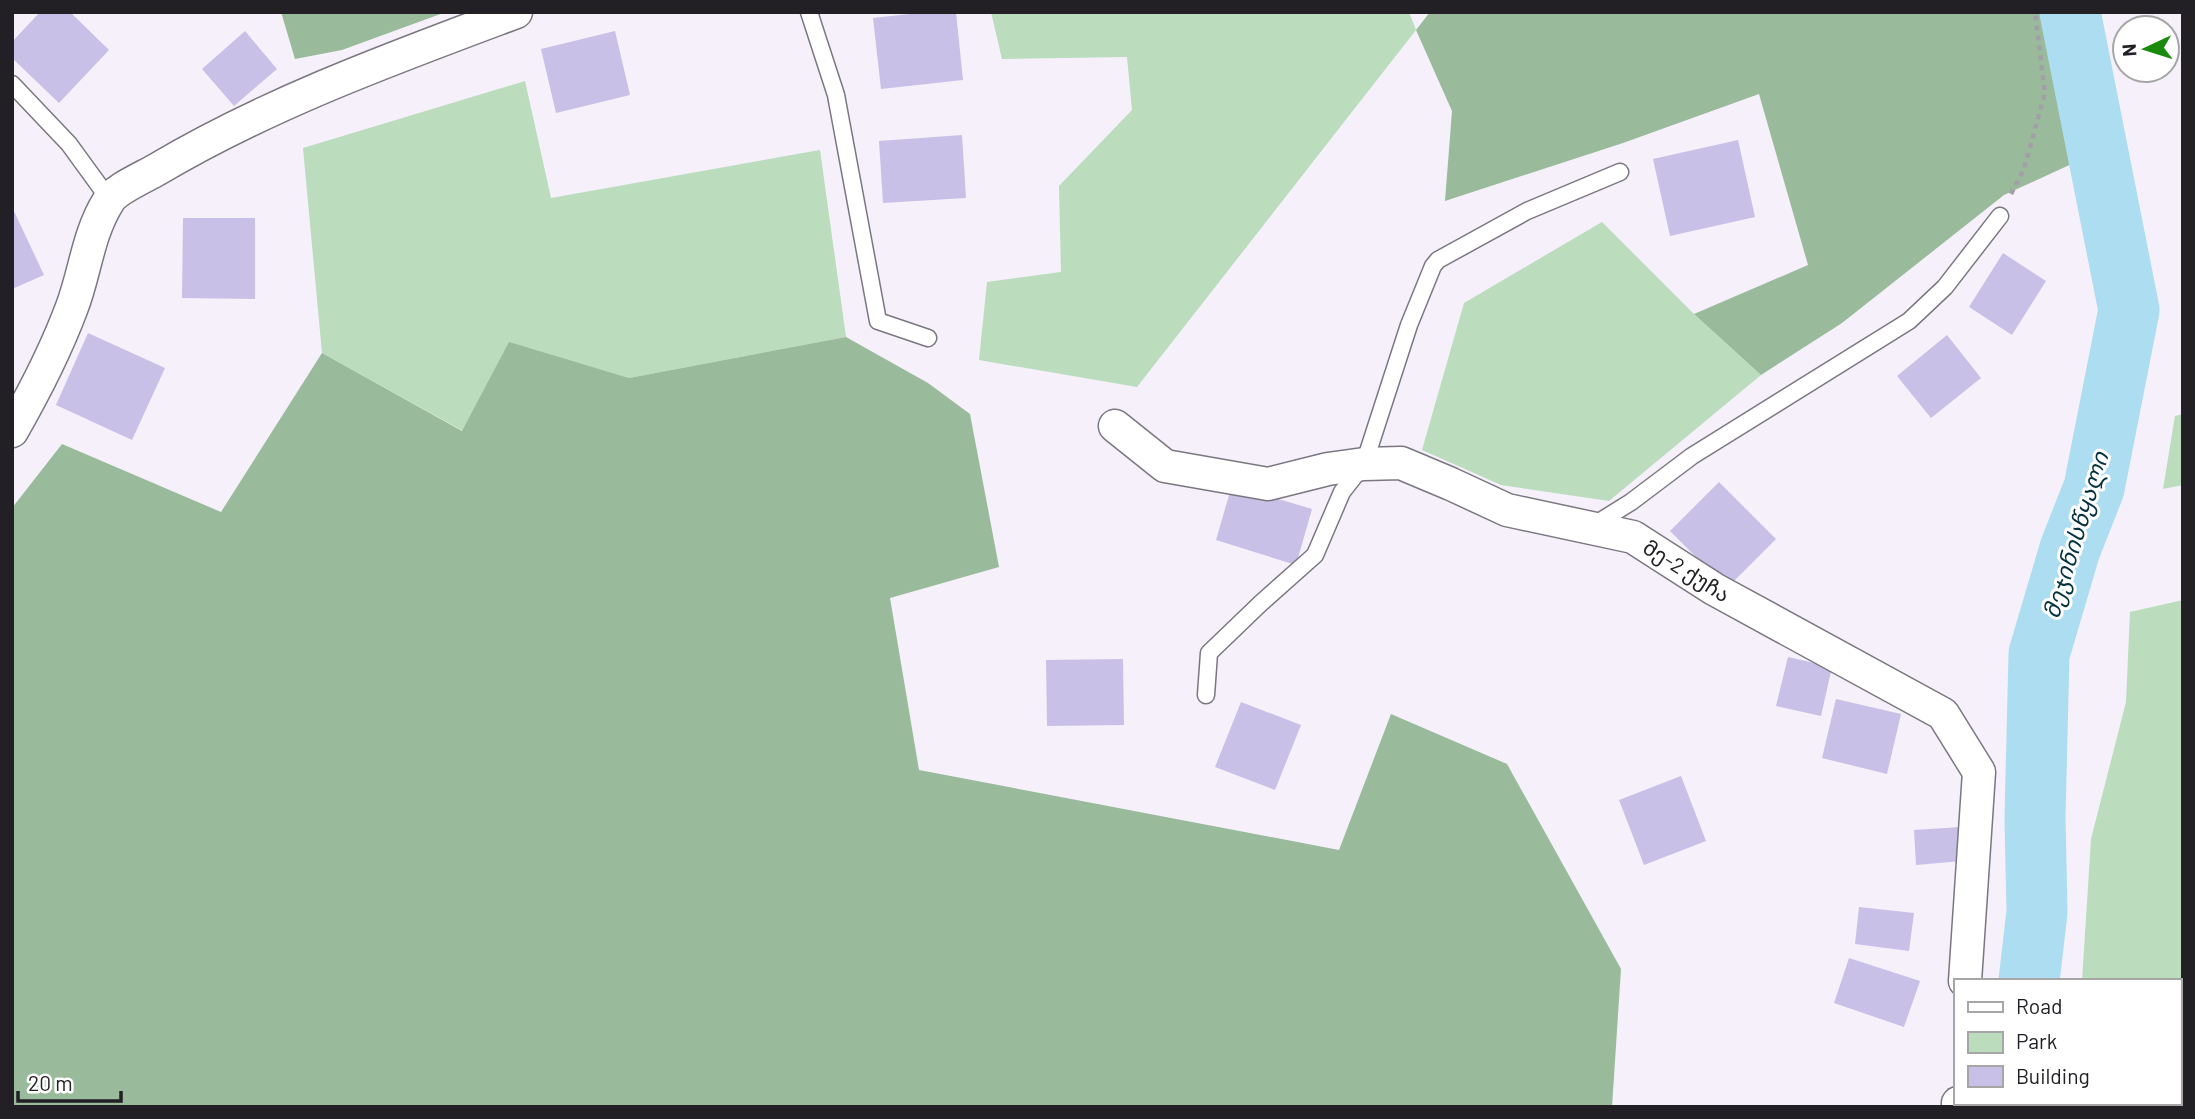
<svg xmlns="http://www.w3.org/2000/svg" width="2195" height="1119" font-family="Barlow,'Noto Sans Georgian',sans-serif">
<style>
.green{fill:#bbdcbd}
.forest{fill:#99ba9b}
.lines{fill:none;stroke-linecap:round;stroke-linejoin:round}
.river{stroke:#adddf0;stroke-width:61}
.building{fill:#c9c0e8}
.service-casing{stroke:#7b7780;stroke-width:19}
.minor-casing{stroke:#7b7780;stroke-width:35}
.path{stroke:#a39fa7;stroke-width:4.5;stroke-dasharray:5 5;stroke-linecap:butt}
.service{stroke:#fff;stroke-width:16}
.minor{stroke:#fff;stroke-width:32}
.labels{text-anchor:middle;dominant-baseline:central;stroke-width:6;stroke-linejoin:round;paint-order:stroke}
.street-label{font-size:21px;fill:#222024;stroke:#fff}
.water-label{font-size:23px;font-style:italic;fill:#04313f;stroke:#fff}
</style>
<rect width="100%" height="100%" fill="#f5f0fa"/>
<g class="green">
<path d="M991 12H1409L1416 30 1137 387 979 360 987 282 1061 272 1059 186 1132 110 1127 57 1002 59Z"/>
<path d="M525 81 551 198 820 150 846 337 629 378 509 343 463 431 322 353 303 148Z"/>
<path d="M1602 222 1694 314 1761 375 1609 501 1501 485 1422 450 1464 303Z"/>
<path d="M2183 414V485L2163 489 2175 416Z"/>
<path d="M2183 600V1093H2179V981H2082L2091 839 2126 702 2130 612Z"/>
<rect x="2074" y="1103" width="93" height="4"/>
</g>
<g class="forest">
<path d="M281 12H446L342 50 295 59Z"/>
<path d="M1430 12H2046L2078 161 2004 195 1842 323 1761 375 1694 314 1808 265 1759 94 1623 143 1445 201 1452 111 1416 30Z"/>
<path d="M846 337 928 383 970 414 999 567 890 598 919 770 1339 850 1391 714 1507 764 1621 969 1612 1107H12V508L62 444 221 512 322 353 462 431 509 342 629 378Z"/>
</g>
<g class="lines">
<g class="river">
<path d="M2029 981 2037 912 2035 817 2039 654 2070 549 2094 488 2129 310 2070 12"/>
<path d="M2017 1107 2018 1103"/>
</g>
</g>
<g class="building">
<path d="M40 12H70L109 50 59 103 12 58V42Z"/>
<path d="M928 12H956L963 80 881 89 873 18Z"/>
<path d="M245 31 277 69 234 106 202 69Z"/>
<path d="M615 31 630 95 556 113 541 49Z"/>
<path d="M962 135 966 198 883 203 879 141Z"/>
<path d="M1738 140 1755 217 1670 236 1653 159Z"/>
<path d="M12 207 44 275 12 289Z"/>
<path d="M183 218H255V299L182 298Z"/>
<path d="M2003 253 2046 281 2012 335 1969 307Z"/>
<path d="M88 333 165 368 132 440 56 405Z"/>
<path d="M1947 335 1981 378 1931 418 1897 376Z"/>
<path d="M1719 482 1776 539 1727 588 1670 531Z"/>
<path d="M1232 485 1312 509 1296 565 1216 540Z"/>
<path d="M1788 657 1832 667 1821 716 1776 706Z"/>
<path d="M1123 659 1124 725 1047 726 1046 660Z"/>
<path d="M1836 699 1901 714 1887 774 1822 758Z"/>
<path d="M1241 702 1301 725 1275 790 1215 767Z"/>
<path d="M1681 776 1706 841 1644 865 1619 800Z"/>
<path d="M1960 827 1962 861 1916 865 1914 830Z"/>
<path d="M1859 907 1914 913 1909 951 1855 944Z"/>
<path d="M1849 958 1920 981 1904 1027 1834 1003Z"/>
</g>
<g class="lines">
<g class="service-casing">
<g id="service">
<path d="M809 12 836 95 878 321 928 338"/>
<path d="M12 84 69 144 109 199"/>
<path d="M1591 527 1631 502 1692 456 1909 321 1945 287 2000 216"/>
<path d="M1206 695 1209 653 1261 603 1315 555 1342 492 1364 464 1409 325 1433 266 1438 260 1527 211 1620 172"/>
</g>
</g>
<g class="minor-casing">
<g id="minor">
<path d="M1115 426 1165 466 1268 484 1328 469 1364 464 1401 463 1451 484 1507 510 1633 537 1714 589 1943 714 1979 772 1965 981"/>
<path d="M12 431C35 391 56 350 72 307 85 273 88 234 108 202 114 190 144 177 156 170 269 103 393 58 516 12"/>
<path d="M1958 1107V1103"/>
</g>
</g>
<path class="path" d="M2011 194 2024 169 2045 93 2035 12"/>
<use href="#service" class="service"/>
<use href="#minor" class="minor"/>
</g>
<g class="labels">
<g class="street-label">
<text transform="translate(1687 570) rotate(32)">მე-2 ქუჩა</text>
</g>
<g class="water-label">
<text transform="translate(2075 535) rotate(-73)">მეჯინისწყალი</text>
</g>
</g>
<rect width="2195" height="1119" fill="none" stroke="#222024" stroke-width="28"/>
<rect x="1954" y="979" width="228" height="126" fill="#ffffff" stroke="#a7a6a7" stroke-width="2"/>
<rect x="1968" y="1002" width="35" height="10" fill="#ffffff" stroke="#a7a6a7" stroke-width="2"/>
<text x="2016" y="1014" font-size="21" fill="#222024">Road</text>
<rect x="1968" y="1032" width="35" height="21" fill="#bbdcbd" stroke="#a7a6a7" stroke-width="2"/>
<text x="2016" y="1049" font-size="21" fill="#222024">Park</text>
<rect x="1968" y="1066" width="35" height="21" fill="#c9c0e8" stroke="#a7a6a7" stroke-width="2"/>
<text x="2016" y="1084" font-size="21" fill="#222024">Building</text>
<g transform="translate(2146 49) rotate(266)"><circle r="33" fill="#ffffff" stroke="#a7a6a7" stroke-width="2"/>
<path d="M0-5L12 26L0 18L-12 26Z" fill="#198a0b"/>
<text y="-10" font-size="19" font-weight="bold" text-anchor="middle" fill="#222024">N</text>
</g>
<path d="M18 1091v10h103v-10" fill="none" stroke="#222024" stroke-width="3.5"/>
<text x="28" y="1091" font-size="21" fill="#222024" stroke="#ffffff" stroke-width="5" paint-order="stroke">20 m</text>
</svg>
